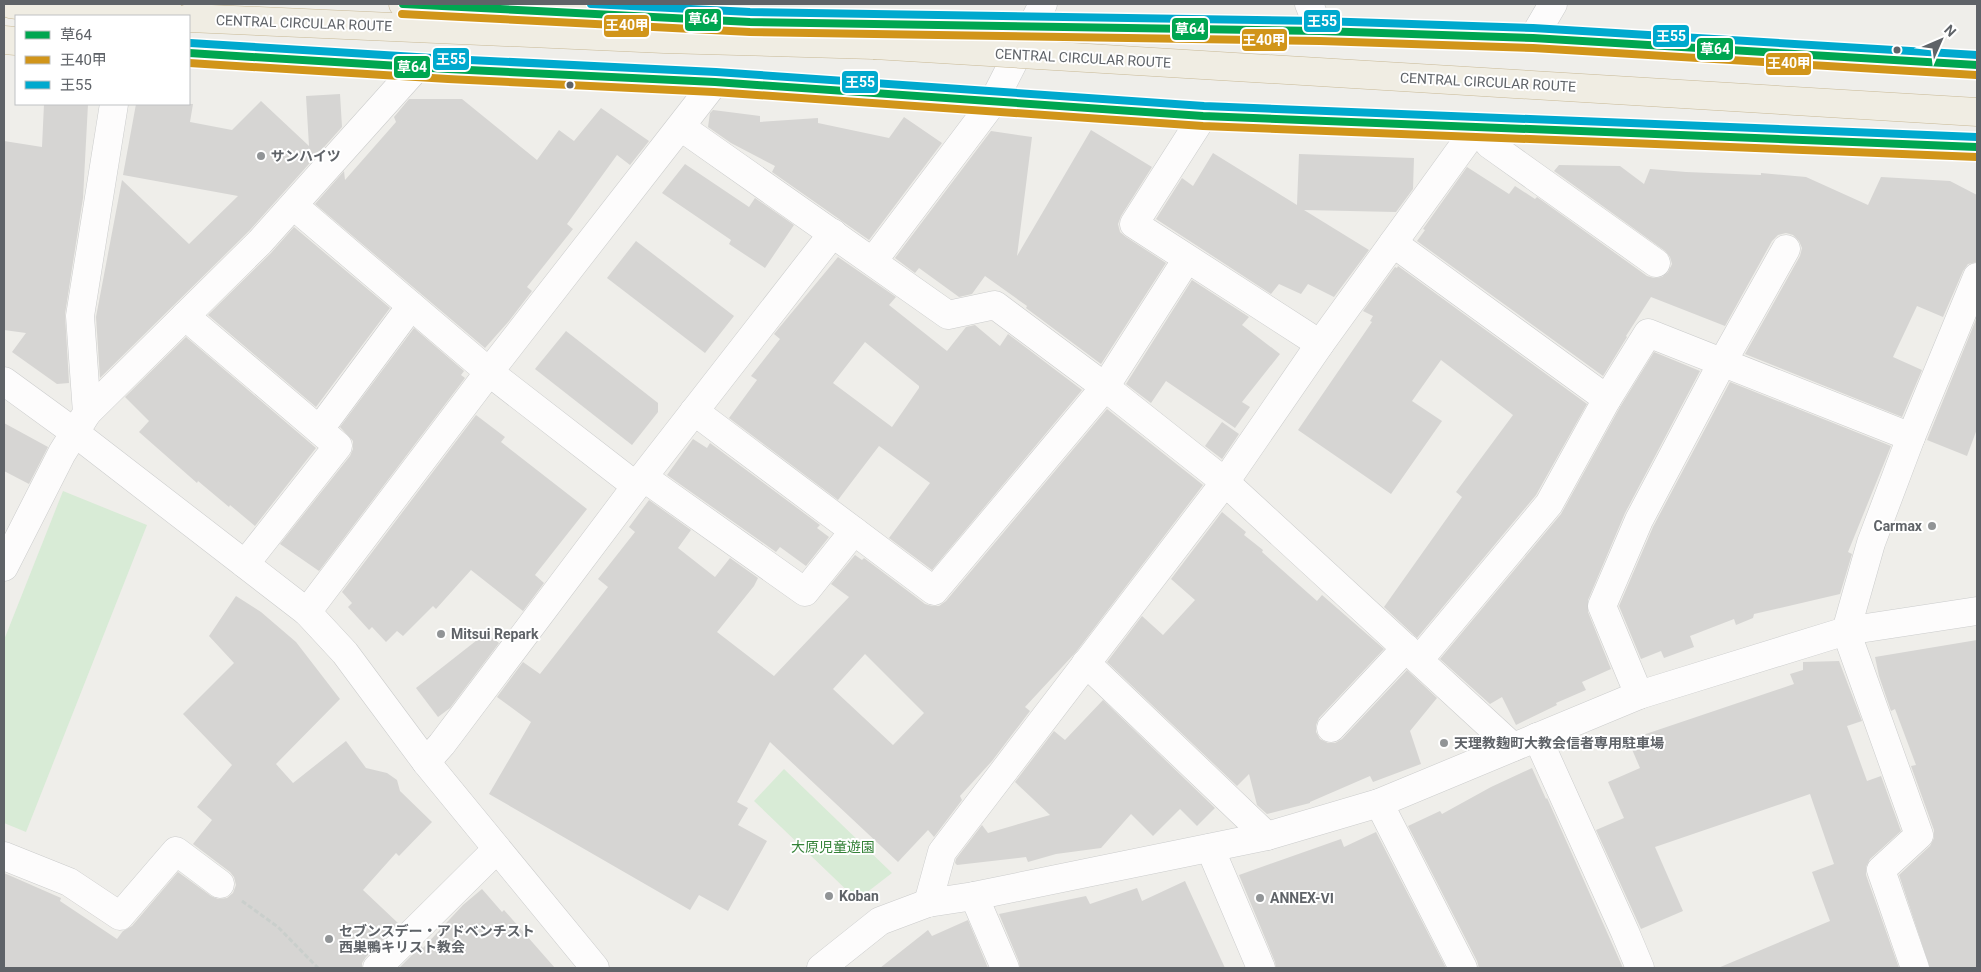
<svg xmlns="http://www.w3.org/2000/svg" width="1981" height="972" font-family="Roboto,'Noto Sans JP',sans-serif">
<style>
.green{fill:#d8ebd6}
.building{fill:#d6d5d3;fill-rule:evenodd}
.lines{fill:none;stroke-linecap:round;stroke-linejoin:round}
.minor-casing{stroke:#cbcccc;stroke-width:29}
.highway-casing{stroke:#c8b996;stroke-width:29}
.path{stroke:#cacfcc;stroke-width:3;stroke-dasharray:5 2.5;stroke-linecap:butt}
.minor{stroke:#fdfcfc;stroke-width:28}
.highway{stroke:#f0ede3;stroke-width:28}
.highway-bridge-casing{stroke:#c8b996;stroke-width:29;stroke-linecap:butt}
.highway-bridge{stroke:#f0ede3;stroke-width:28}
.bus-1-casing{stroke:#fff;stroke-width:11}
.bus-2-casing{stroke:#fff;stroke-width:11}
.bus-3-casing{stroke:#fff;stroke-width:11}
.bus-1{stroke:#00a651;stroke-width:8}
.bus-2{stroke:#d1951a;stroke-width:8}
.bus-3{stroke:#00a9ce;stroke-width:8}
.bus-dot{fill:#5f6368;stroke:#fff;stroke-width:2}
.poi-dot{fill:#919496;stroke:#fff;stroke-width:2}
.labels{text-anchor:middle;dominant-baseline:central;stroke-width:4;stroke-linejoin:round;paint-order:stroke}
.street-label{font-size:14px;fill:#5f6368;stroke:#fff}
.poi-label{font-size:14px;font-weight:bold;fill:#5f6368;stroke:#fff;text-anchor:start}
.park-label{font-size:14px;fill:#348238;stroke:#fff}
.line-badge{stroke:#fff;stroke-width:2}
.badge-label{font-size:14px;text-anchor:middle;font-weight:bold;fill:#fff}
</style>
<rect width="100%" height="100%" fill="#efeeea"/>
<g class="green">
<path d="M63 491 147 525 26 832 4 823V640Z"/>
<path d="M784 769 892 873 857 900 754 801Z"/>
</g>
<g class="building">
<path d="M340 94 342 127 249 231 100 378 96 317 122 180 189 244 238 196 123 175 136 104H193L190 122 232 130 261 101 309 146 306 96Z"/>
<path d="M409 99H462L537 160 559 130 574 141 601 108 649 141 630 165 617 155 567 224 573 229 527 287 532 291 509 321 485 348 315 204 344 171 345 180 396 122 394 117Z"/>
<path d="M44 104H88L83 198 65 314 69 383 57 384 12 352 26 333 4 330V141L42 147Z"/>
<path d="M713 110 760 116V122L818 118V123L889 138 904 117 942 143 869 240 772 172 775 166 731 143 708 127 710 113Z"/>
<path d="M1091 130 1152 167 1121 216 1118 224 1120 232 1126 237 1166 263 1101 364 1026 308 1027 306 985 276 972 294 959 297 919 268 915 273 895 258 991 131 1032 137 1017 256Z"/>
<path d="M1213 153 1297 205 1299 154 1414 158 1413 189 1396 212 1304 210 1369 250 1334 297 1308 284 1301 294 1279 284 1271 294 1156 219 1182 178 1193 186Z"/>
<path d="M685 164 749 207 755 198 794 225 765 268 729 244 731 240 662 193Z"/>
<path d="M1559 165 1620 166 1644 184 1650 169 1686 172 1761 175V173L1806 177 1868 205 1881 177 1950 181 1977 195V262L1968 264 1963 271 1943 317 1917 306 1893 357 1922 370 1902 417 1745 354 1800 256 1802 248 1799 241 1793 235 1786 233 1778 235 1772 241 1725 326 1651 297 1626 336 1627 337 1603 376 1417 241 1425 230 1423 229 1467 167 1509 194 1515 186 1535 199 1537 197 1647 276 1654 278 1662 277 1668 272 1672 264 1670 257 1665 251 1554 171Z"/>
<path d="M294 227 390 308 316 407 208 315 271 253Z"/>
<path d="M636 241 734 316 705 353 607 278Z"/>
<path d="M838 257 896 297 889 305 947 351 966 327 975 325 1000 346 1008 334 1082 390 932 570 889 538 930 483 879 446 838 500 729 418 757 380 751 376 780 339 774 334ZM865 342 919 386V388L892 427 833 383Z"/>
<path d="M1398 266 1587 404 1536 495 1417 638 1384 607 1462 497 1456 492 1513 415 1441 360 1412 401 1442 421 1391 494 1298 430 1372 322 1370 321 1373 316 1363 311 1395 267 1397 268Z"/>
<path d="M1192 280 1249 317 1242 325 1280 354 1242 402 1250 407 1235 428 1166 381 1151 403 1126 384Z"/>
<path d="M1977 317V429L1967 456 1927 440Z"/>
<path d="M414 328 464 371 461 375 465 378 319 571 280 544 350 456 353 449V441L340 427Z"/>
<path d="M566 331 658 403V412L632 445 535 369Z"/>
<path d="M186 337 316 448 255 526 230 505 229 507 198 481 197 483 139 432 149 421 125 397Z"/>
<path d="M1654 352 1700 371 1625 513 1588 600V612L1611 669 1582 682 1586 690 1556 703 1557 705 1516 725 1502 697 1490 704 1440 659 1561 514 1620 407Z"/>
<path d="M1730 382 1891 446 1848 552 1852 554 1840 594 1754 614 1753 618 1736 625 1734 619 1690 636 1694 647 1664 658 1661 651 1641 659 1619 606 1653 527Z"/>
<path d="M1107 409 1203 485 1076 652 1025 707 1030 711 992 761 960 796 962 800 934 837 928 830 898 862 770 742 737 802 748 808 738 825 767 841 728 911 699 895 690 910 489 794 531 722 497 697 523 662 540 674 608 587 598 579 635 532 629 527 649 500 691 530 678 548 715 577 730 558 758 578 754 586 717 632 774 676 849 597 831 584 855 555 862 560 864 558 925 604 932 606H939L946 601ZM865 654 924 713 893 745 833 689Z"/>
<path d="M476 415 505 437 501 442 587 509 535 575 544 583 523 611 471 570 436 609 433 606 403 636 397 631 386 642 372 627 369 630 348 607 352 603 342 592Z"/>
<path d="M1222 422 1239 434 1222 459 1205 446Z"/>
<path d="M4 423 48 447 29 484 4 471Z"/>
<path d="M693 439 707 448 710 443 820 525 817 528 829 537 806 566 780 547 776 552 667 475Z"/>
<path d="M1222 512 1246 532 1244 535 1263 550 1262 552 1317 601 1322 595 1384 649 1319 718 1316 725V732L1320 739 1328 743H1335L1342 739 1407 670 1437 698 1410 731 1421 764 1373 782 1370 776 1310 802V803L1267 814 1257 805 1249 774 1237 786 1107 662 1142 616 1163 635 1195 600 1171 579Z"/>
<path d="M236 596 261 612 296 642 340 699 276 764 293 783 346 741 366 768 387 773 397 780 400 791 432 822 399 856 396 853 363 890 399 924 366 957 362 963V968H4V873L61 898 60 901 117 939 123 931 132 926 178 872 211 896 218 899 227 898 233 893 236 885 234 877 230 872 193 844 212 820 197 807 232 765 183 714 234 663 209 636Z"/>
<path d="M486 633 499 643 450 708 438 717 416 688Z"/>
<path d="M1977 640V968H1930L1899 875 1930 846 1934 838V830L1911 766 1916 765 1895 709 1891 711 1879 676 1875 657Z"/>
<path d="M1839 661 1862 721 1847 726 1867 781 1881 776 1901 831 1870 859 1866 867V875L1899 968H1718L1830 921 1812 872 1834 864 1810 794 1655 847 1683 911 1641 929 1596 830 1624 818 1608 782 1640 768 1628 740 1794 684 1790 674 1803 670V662Z"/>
<path d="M1103 700 1215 808 1197 826 1180 809 1153 836 1131 814 1101 848 1056 854 1028 862 1026 857 957 865 955 863 956 859 982 825 988 833 1050 815 1015 782 1054 731 1065 740Z"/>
<path d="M1532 768 1546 799 1547 798 1623 968H1479L1477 961 1408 826 1440 811 1442 814 1491 787Z"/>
<path d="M1376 832 1446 968H1276L1275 962 1239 875 1341 839 1344 847Z"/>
<path d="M1185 881 1225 968H1020L1019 962 999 914 1086 896 1090 904 1137 888 1142 901Z"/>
<path d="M482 889 502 912 504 910 555 968H399L421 946 423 948 463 905Z"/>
<path d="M968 920 988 968H880L928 930 932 936Z"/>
</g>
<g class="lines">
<g class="minor-casing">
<g id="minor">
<path d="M1309 4 1320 31"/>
<path d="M1533 38 1553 4"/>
<path d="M1203 116 1134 224 1320 344"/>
<path d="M681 127 948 315 995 305 1105 387 1225 482 1513 747"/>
<path d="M294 206 489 372 636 486"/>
<path d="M1393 243 1607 399 1648 333 1911 437"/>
<path d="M873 261 993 102 1043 4"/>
<path d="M185 316 338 446 245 564"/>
<path d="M4 381 74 432 307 612 345 653 426 762 595 968"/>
<path d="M694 411 934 591 1105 387 1187 259"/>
<path d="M87 413 260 242 417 67"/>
<path d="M319 430 411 306"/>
<path d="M643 477 805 592 854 531"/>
<path d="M4 567 62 453 87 413 80 316 114 104"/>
<path d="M307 612 489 372 715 82"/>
<path d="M1419 660 1549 504 1607 399"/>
<path d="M1086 663 1267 836"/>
<path d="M1639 695 1602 606 1639 520 1722 363 1786 249"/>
<path d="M1331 728 1406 648"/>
<path d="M1537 737 1625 932 1640 968"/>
<path d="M426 762 442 744 643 477 833 233"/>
<path d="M1379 803 1463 968"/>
<path d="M1210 848 1261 968"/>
<path d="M4 856 69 882 120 916 176 851 220 884"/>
<path d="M974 896 1005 968"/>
<path d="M928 903 942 852 1225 482 1320 344 1477 127 1489 144 1656 263"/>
<path d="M377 968 497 849"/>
<path d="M821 968 880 921 928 903 974 896 1267 836 1379 803 1639 695 1846 631 1977 611"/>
<path d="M1915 968 1881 870 1919 835 1846 631 1871 543 1911 437 1977 277"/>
</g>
</g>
<g class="highway-casing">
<g id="highway">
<path d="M10 4 80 13"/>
<path d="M61 4 172 16"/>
<path d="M403 4 750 22 1320 31 1533 38 1977 65"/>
<path d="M189 18 664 39 874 45"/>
<path d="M4 40 16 41"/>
<path d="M189 53 448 69 715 82 1203 116 1977 147"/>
</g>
</g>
<path class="path" d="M242 901 278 927 318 968"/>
<use href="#minor" class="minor"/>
<use href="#highway" class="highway"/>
<g class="highway-bridge-casing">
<path id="highway-bridge" d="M874 45 1977 112"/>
</g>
<use href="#highway-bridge" class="highway-bridge"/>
<g class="bus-1-casing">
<g id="bus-1">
<path d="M403 4 750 22 1320 31 1533 38 1977 65"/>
<path d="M189 53 448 69 715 82 1203 116 1977 147"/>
</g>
</g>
<g class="bus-2-casing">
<g id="bus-2">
<path d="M402 14 750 32 1320 41 1533 48 1976 75"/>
<path d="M189 63 448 79 714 92 1203 126 1977 157"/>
</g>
</g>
<g class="bus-3-casing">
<g id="bus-3">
<path d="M591 4 750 12 1320 21 1533 28 1977 55"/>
<path d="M190 43 449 59 716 72 1204 106 1977 137"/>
</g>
</g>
<use href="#bus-1" class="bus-1"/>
<use href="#bus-2" class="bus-2"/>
<use href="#bus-3" class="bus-3"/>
</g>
<g class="bus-dot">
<circle cx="1897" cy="50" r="4.5"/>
<circle cx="570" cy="85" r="4.5"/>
</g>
<g class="poi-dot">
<circle cx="261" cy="156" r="5"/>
<circle cx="1932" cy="526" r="5"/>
<circle cx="441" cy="634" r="5"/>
<circle cx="1444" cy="743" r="5"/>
<circle cx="829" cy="896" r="5"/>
<circle cx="1260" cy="898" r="5"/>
<circle cx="329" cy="939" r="5"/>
</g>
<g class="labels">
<g class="street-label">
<text transform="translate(304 23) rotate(2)">CENTRAL CIRCULAR ROUTE</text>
<text transform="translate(1083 58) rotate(3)">CENTRAL CIRCULAR ROUTE</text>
<text transform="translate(1488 82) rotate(3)">CENTRAL CIRCULAR ROUTE</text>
</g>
<g class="poi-label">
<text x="271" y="156">サンハイツ</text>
<text x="1922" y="526" text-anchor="end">Carmax</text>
<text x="451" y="634">Mitsui Repark</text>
<text x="1454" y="743">天理教麹町大教会信者専用駐車場</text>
<text x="839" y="896">Koban</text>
<text x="1270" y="898">ANNEX-Ⅵ</text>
<text x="339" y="931">セブンスデー・アドベンチスト<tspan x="339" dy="16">西巣鴨キリスト教会</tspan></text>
</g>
<g class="park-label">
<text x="833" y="847">大原児童遊園</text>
</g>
</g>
<g class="line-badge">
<rect x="684" y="8" width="38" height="24" rx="5" fill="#00a651"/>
<rect x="1303" y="9" width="38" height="24" rx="5" fill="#00a9ce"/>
<rect x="603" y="14" width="47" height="24" rx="5" fill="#d1951a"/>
<rect x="1171" y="17" width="38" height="24" rx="5" fill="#00a651"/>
<rect x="1652" y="24" width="38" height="24" rx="5" fill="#00a9ce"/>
<rect x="1241" y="28" width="47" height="24" rx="5" fill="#d1951a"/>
<rect x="1696" y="37" width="38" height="24" rx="5" fill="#00a651"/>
<rect x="432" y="47" width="38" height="24" rx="5" fill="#00a9ce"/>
<rect x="1765" y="52" width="47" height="24" rx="5" fill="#d1951a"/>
<rect x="393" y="55" width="38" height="24" rx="5" fill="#00a651"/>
<rect x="841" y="70" width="38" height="24" rx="5" fill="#00a9ce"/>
</g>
<g class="badge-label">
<text x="703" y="24">草64</text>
<text x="1322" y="26">王55</text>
<text x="627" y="30">王40甲</text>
<text x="1190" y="34">草64</text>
<text x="1671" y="41">王55</text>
<text x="1264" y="45">王40甲</text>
<text x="1715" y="54">草64</text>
<text x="451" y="64">王55</text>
<text x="1789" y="68">王40甲</text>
<text x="412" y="72">草64</text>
<text x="860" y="87">王55</text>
</g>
<rect width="1981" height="972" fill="none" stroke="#5f6368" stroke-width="10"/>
<rect x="15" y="15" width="175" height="90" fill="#ffffff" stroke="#bfc1c3"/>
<rect x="25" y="31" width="25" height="8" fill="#00a651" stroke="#bfc1c3"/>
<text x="60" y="40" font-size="15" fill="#5f6368">草64</text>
<rect x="25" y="56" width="25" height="8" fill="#d1951a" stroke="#bfc1c3"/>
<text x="60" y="65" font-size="15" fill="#5f6368">王40甲</text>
<rect x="25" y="81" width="25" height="8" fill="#00a9ce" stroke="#bfc1c3"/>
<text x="60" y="90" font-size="15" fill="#5f6368">王55</text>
<g transform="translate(1941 40) rotate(45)" stroke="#ffffff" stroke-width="4" paint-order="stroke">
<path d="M0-4L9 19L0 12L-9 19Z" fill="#5f6368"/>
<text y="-8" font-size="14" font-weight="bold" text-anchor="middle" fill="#5f6368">N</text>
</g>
</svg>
